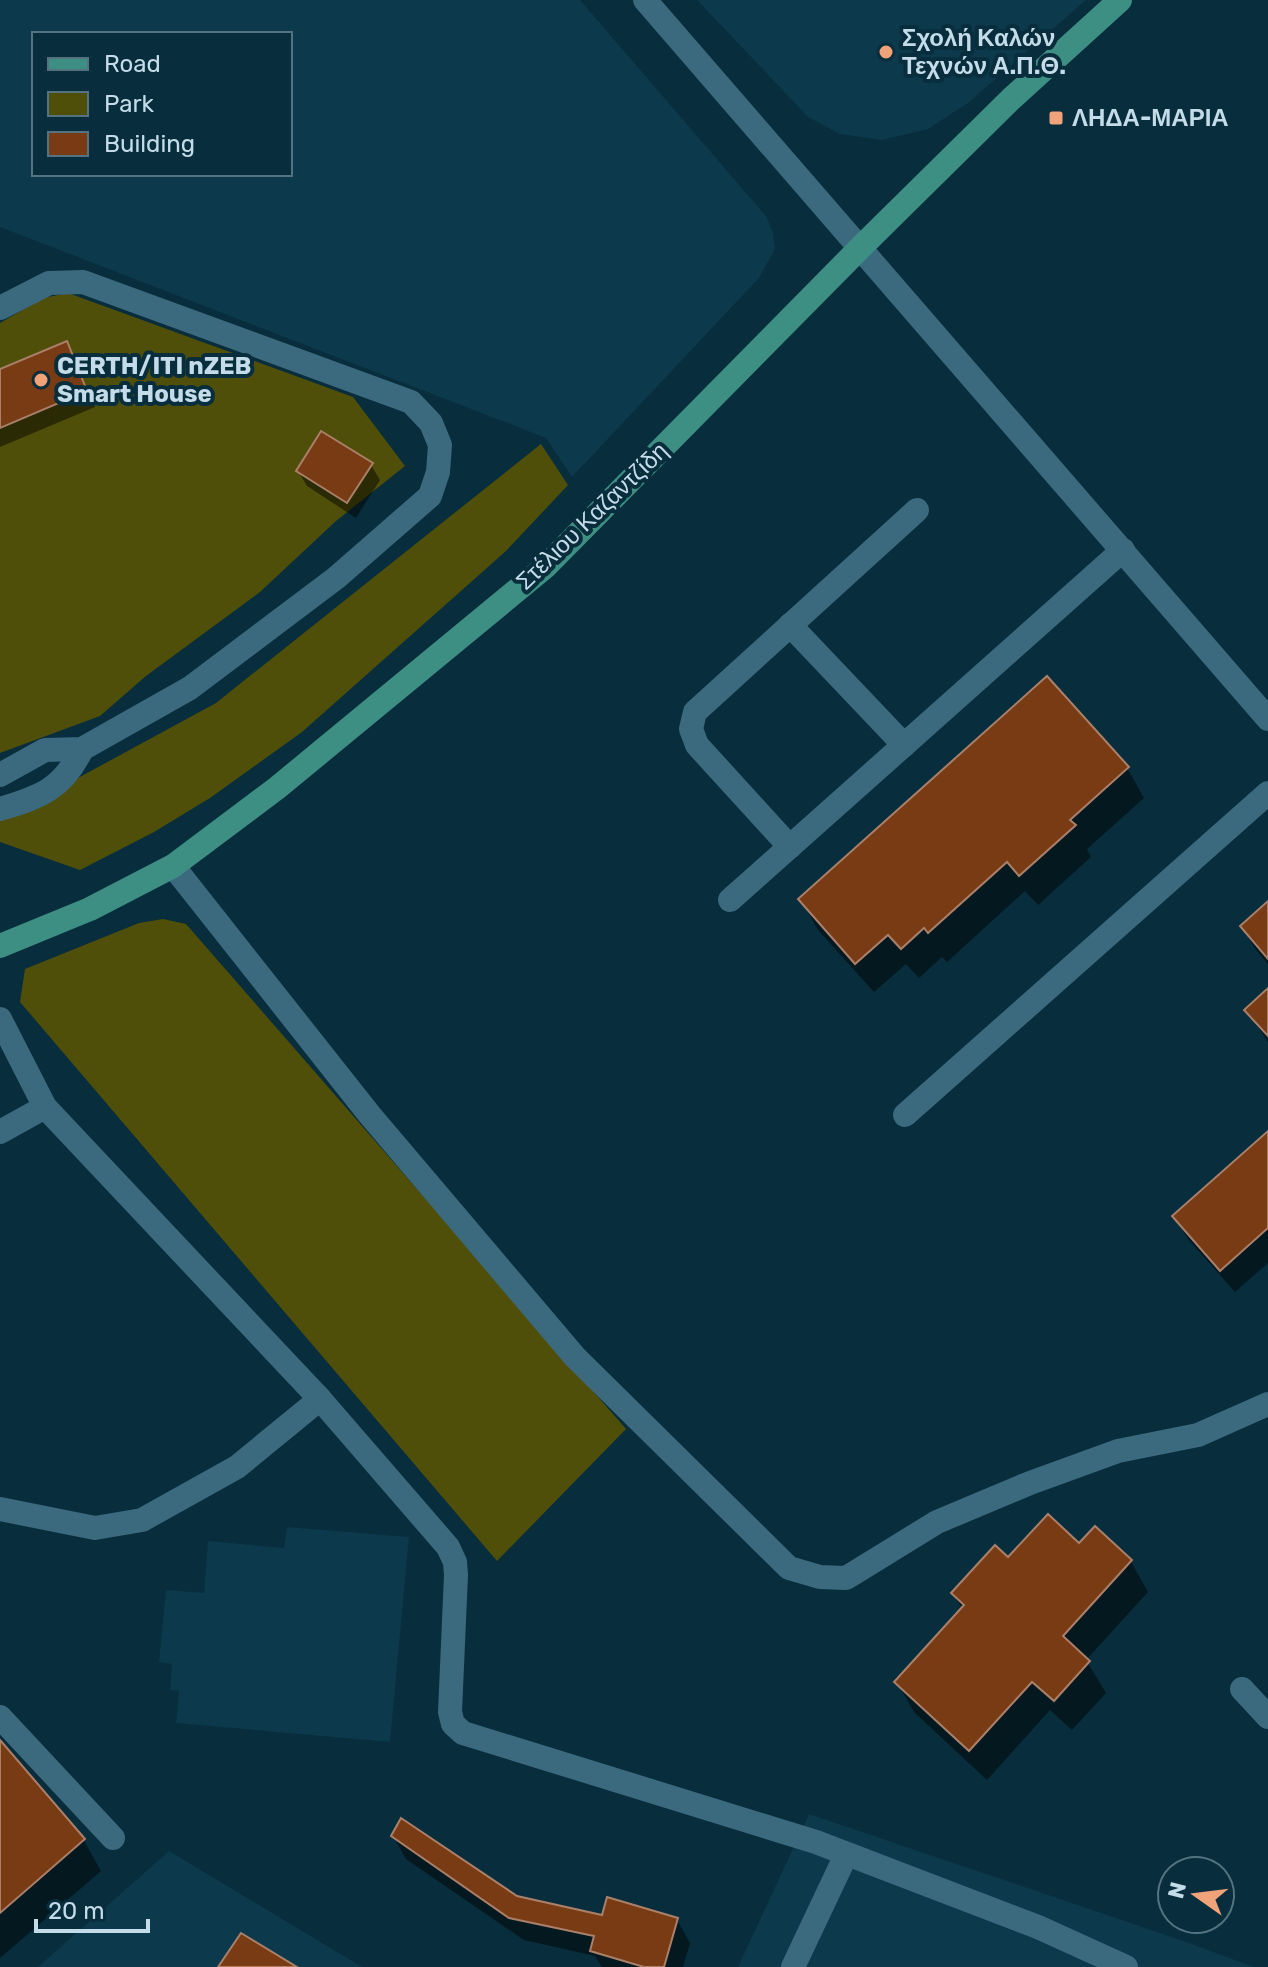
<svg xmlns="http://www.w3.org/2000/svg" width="1268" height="1967" font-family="Rubik,sans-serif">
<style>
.built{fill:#0c394b;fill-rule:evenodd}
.green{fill:#504f09}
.shadow{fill:#0007}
.building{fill:#783b14;stroke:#aa806a;stroke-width:2}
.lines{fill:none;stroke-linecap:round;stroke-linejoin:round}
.minor{stroke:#3b697e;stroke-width:24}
.major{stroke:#3d8e83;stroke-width:24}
.poi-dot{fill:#f0a378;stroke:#082d3c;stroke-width:3}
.labels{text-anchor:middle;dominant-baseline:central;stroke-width:8;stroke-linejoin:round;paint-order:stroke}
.poi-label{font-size:24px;font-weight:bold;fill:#c4dce9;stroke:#082d3c;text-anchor:start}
.street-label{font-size:24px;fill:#c4dce9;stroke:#082d3c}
</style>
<rect width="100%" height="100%" fill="#082d3c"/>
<g class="built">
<path d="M0 0H580L766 216 773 232 775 249 759 278 572 477 546 438 0 227ZM34 34H290V174H34Z"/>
<path d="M697 0H1086L968 103 928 129 882 140 840 134 808 117Z"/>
<path d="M287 1527 409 1537 390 1742 176 1723 179 1691 170 1690 172 1664 159 1662 166 1590 204 1593 208 1541 284 1548Z"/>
<path d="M809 1814 1178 1939 1254 1967H738Z"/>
<path d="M169 1851 362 1967H38Z"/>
</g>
<g class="green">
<path d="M68 293 353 397 405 466 336 521 260 592 146 676 100 716 0 753V323L43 298Z"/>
<path d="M541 444 568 485 506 551 302 732 210 798 154 832 80 870 0 842V812L54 791 216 703Z"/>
<path d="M163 919 186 924 626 1429 497 1561 20 1002 25 969 139 923Z"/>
</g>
<g class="shadow">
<path d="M66 343 95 407 0 447V371Z"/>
<path d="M371 465 380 480 356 518 307 486 298 471Z"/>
<path d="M1127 768 1144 798 1087 849 1091 857 1038 905 1025 891 947 962 942 957 919 978 906 964 874 992 818 930 801 900Z"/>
<path d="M1268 904V964L1256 950 1242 927Z"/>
<path d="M1268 991V1042L1247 1010Z"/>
<path d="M1268 1134V1263L1235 1292 1188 1239 1174 1216Z"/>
<path d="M1095 1529 1131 1562 1148 1592 1086 1660 1106 1693 1072 1730 1050 1710 987 1780 914 1712 897 1682 963 1610 953 1594 1008 1560 1080 1546Z"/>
<path d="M0 1743 84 1841 101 1871 0 1958Z"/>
<path d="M393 1836 516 1898 603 1917 677 1920 690 1943 683 1967H602L595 1956 524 1940 406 1859Z"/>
</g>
<g class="building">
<path d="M67 341 87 391 0 428V369Z"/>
<path d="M321 431 373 463 347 503 296 471Z"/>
<path d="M1047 676 1129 767 1070 820 1076 825 1019 876 1007 862 928 933 924 928 901 949 888 935 855 964 798 899Z"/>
<path d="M1268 901V959L1240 926Z"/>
<path d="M1268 988V1036L1244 1010Z"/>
<path d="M1268 1131V1228L1220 1271 1172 1216Z"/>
<path d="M1048 1514 1079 1543 1095 1526 1132 1560 1063 1636 1090 1661 1054 1701 1032 1682 969 1751 894 1682 964 1605 951 1593 995 1545 1008 1557Z"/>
<path d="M0 1740 85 1839 0 1913Z"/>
<path d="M401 1818 517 1896 602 1915 607 1897 678 1918 664 1967H644L590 1951 594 1936 509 1918 391 1836Z"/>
<path d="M241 1933 297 1967H218Z"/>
</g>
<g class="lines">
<g class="minor">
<path d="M645 0 1268 719"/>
<path d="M0 308 49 283 83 282 411 402 431 423 440 445 438 472 430 496 336 578 190 688 82 749 45 750 0 775"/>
<path d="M790 625 904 745"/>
<path d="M0 809C40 797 63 789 82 749"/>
<path d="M790 847 697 745 691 729 695 712 917 510"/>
<path d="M173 866 369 1114 575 1357 789 1568 820 1577 846 1578 937 1522 1030 1483 1118 1451 1198 1435 1268 1404"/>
<path d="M730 900 1123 550"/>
<path d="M0 1019 45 1107 320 1399 448 1547 455 1562 456 1575 450 1712 453 1724 463 1733 816 1842 1038 1927 1126 1967"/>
<path d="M905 1115 1268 793"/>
<path d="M0 1132 45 1107"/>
<path d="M0 1509 95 1528 142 1520 237 1467 320 1399"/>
<path d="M1242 1689 1268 1717"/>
<path d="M0 1717 113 1838"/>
<path d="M793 1967 846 1855"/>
</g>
<path class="major" d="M0 946 90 909 173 866 277 788 545 567 861 247 1011 99 1120 0"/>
</g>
<g class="poi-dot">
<circle cx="886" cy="52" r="8"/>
<rect x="1048" y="110" width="16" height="16" rx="4"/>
<circle cx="41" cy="380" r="8"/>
</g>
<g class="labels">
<g class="poi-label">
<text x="902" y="38">Σχολή Καλών<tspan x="902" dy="28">Τεχνών Α.Π.Θ.</tspan></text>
<text x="1072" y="118">ΛΗΔΑ-ΜΑΡΙΑ</text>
<text x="57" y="366">CERTH/ITI nZEB<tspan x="57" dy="28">Smart House</tspan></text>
</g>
<g class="street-label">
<text transform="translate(592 516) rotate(-44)">Στέλιου Καζαντζίδη</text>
</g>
</g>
<rect x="32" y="32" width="260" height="144" fill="#082d3c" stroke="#537381" stroke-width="2"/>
<rect x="48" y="58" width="40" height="12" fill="#3d8e83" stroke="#537381" stroke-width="2"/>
<text x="104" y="72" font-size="24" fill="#c4dce9">Road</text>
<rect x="48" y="92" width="40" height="24" fill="#504f09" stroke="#537381" stroke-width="2"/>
<text x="104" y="112" font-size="24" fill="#c4dce9">Park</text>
<rect x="48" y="132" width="40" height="24" fill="#783b14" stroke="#537381" stroke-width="2"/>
<text x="104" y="152" font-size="24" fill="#c4dce9">Building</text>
<g transform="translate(1196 1895) rotate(284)"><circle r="38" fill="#082d3c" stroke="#537381" stroke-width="2"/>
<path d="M0-6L14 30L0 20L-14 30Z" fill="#f0a378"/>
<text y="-12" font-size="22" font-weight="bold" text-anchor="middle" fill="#c4dce9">N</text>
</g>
<path d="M36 1919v12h112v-12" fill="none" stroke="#c4dce9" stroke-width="4"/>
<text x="48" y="1919" font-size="24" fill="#c4dce9" stroke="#082d3c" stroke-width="6" paint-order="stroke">20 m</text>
</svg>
